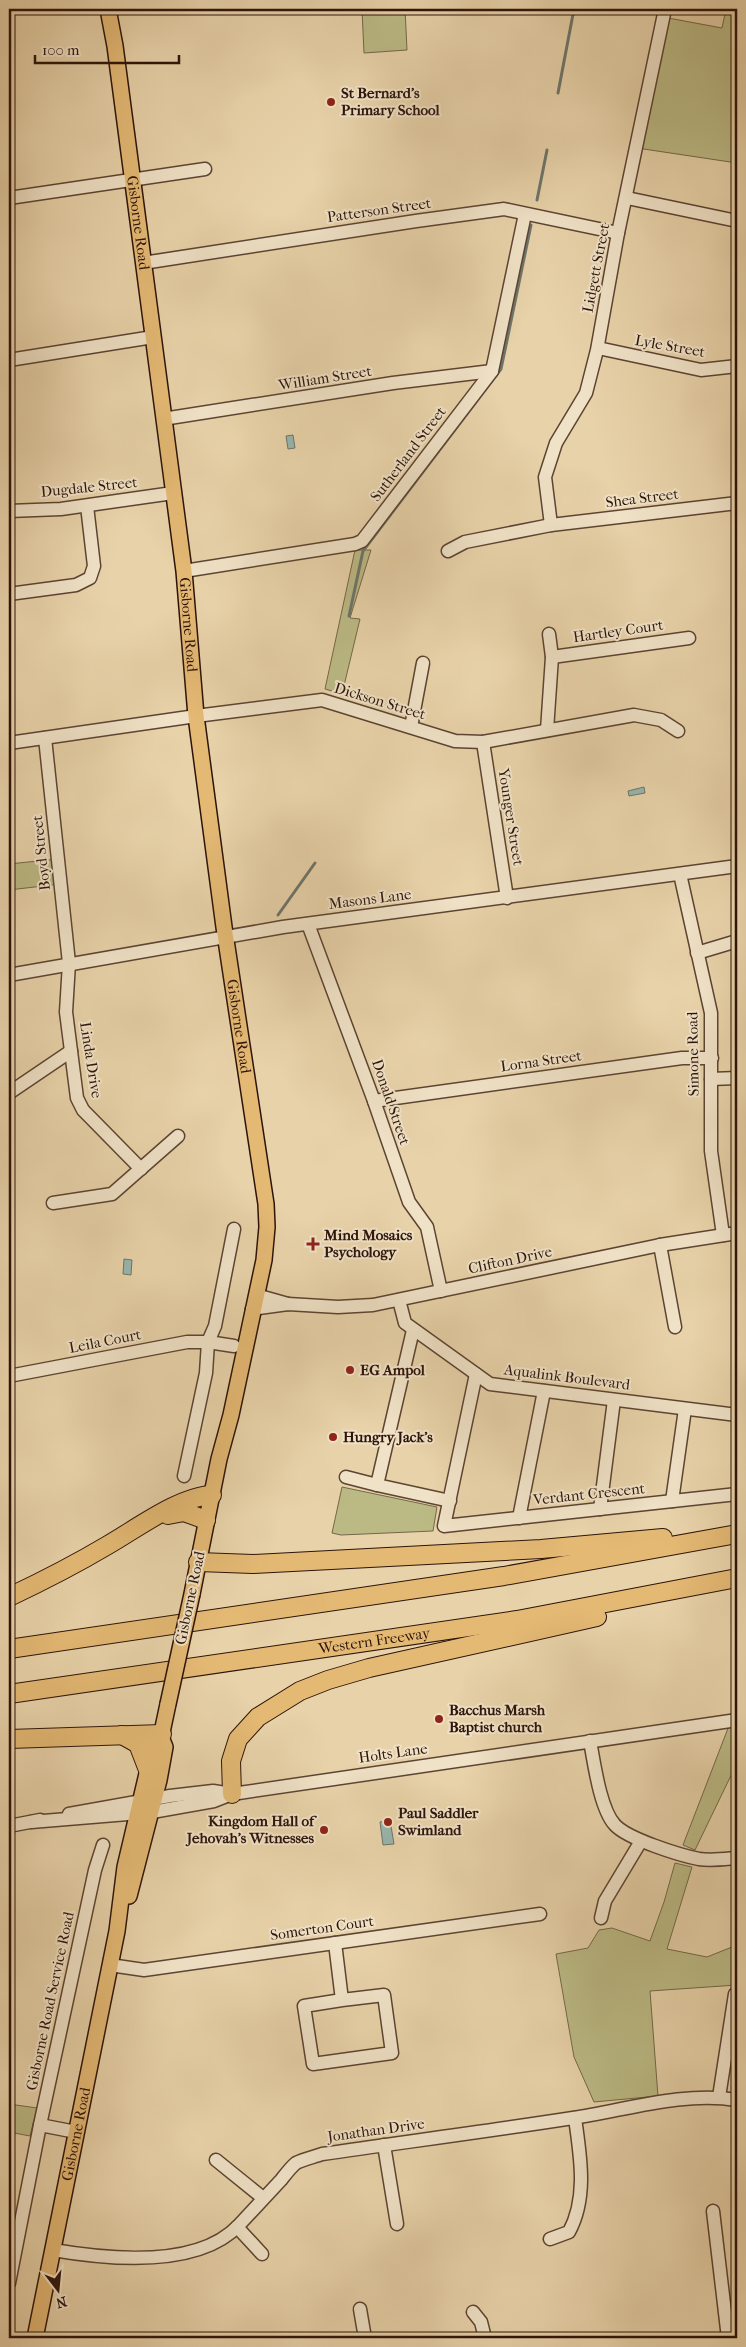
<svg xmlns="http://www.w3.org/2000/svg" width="746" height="2347" font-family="'IM FELL French Canon',serif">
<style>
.green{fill:#bbba85;stroke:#746748}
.water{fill:#98b6ae;stroke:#6d756c}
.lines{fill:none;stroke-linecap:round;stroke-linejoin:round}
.stream{stroke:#6d756c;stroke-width:3}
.minor-casing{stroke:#5c4432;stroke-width:15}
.major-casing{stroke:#2d140a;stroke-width:18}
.highway-casing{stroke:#2d140a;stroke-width:20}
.minor{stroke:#f0e2c7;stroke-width:12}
.major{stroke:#e4b974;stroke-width:15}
.highway{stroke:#e4b974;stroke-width:18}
.major-bridge-casing{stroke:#2d140a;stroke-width:18;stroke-linecap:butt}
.major-bridge{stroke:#e4b974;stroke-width:15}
.poi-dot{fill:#8f2418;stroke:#f0e2c7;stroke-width:2}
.labels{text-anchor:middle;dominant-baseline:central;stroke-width:4;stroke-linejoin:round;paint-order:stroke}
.poi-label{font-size:15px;font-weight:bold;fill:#2d140a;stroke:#f0e2c7;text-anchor:start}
.street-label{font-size:15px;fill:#2d140a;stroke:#f0e2c7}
</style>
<rect width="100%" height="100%" fill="#e8d2a9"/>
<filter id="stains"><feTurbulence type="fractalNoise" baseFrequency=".004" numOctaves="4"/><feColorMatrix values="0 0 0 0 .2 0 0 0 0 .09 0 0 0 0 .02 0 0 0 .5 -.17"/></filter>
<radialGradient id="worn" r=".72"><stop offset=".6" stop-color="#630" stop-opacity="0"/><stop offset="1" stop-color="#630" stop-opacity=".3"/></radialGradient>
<g class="green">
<path d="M405 9 407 50 364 53 362 10Z"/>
<path d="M726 9H737V163L637 148 663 17 722 28Z"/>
<path d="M355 550H371L350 618 360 619 342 694 325 689Z"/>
<path d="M57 859 60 884 9 890V864Z"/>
<path d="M342 1487 437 1507 433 1531 341 1535 332 1533Z"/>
<path d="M737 1705V1763L695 1850 683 1845Z"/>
<path d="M675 1863 692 1867 667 1949 707 1957 737 1945V1985L650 1991 658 2096 594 2102 574 2057 556 1954 588 1948 599 1930 612 1928 650 1941 664 1902Z"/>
<path d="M9 2104 37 2108 30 2136 9 2132Z"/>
</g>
<g class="water">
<path d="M293 435 295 448 288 449 286 436Z"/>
<path d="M644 787 645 793 629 796 628 791Z"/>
<path d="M124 1259 132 1260 131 1275 123 1274Z"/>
<path d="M390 1820 394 1844 383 1845 380 1822Z"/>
</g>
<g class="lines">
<g class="stream">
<path d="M558 93 574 9"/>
<path d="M537 200 547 150"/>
<path d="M349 616 363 551 501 369 531 225"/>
<path d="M278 915 315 863"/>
</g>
<g class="minor-casing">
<g id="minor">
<path d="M9 198 205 169"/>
<path d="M627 198 737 221"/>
<path d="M143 263 416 221 504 209 618 233"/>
<path d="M598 348 701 370 737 366"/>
<path d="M9 360 153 337"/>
<path d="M163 419 393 383 492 371"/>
<path d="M9 511 61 509 173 493"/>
<path d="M551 525 545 477 556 443 586 393 597 350 618 233 665 9"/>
<path d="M448 551 465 542 551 525 737 503"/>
<path d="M184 571 355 544 362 541 492 371 525 214"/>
<path d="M9 594 76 585 90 578 94 566 87 506"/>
<path d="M552 657 689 638"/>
<path d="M411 727 423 663"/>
<path d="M547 730 552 657 549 634"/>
<path d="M45 738 69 963 66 1012 77 1098 83 1110 141 1169"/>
<path d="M483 742 507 898"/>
<path d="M9 743 196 716 322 700 455 741 483 742 634 715 661 720 678 731"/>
<path d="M680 874 711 1013V1151L723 1235"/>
<path d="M308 924 374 1101 409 1202 427 1227 441 1291"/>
<path d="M697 953 737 941"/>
<path d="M9 975 283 927 737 866"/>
<path d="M711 1079 737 1078"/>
<path d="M9 1093 71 1051"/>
<path d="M374 1101 682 1058H712"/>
<path d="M53 1203 112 1194 178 1136"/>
<path d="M660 1245 675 1327"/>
<path d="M256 1295 288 1304"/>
<path d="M399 1300 405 1323 490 1384 737 1415"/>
<path d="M252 1309 288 1304 338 1307 373 1305 660 1245 737 1233"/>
<path d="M413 1330 377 1485 450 1501"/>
<path d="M476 1374 444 1526 737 1494"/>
<path d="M9 1376 187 1342H208L234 1346"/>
<path d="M184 1476 206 1373 208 1342 215 1326 234 1229"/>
<path d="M346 1477 377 1485"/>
<path d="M672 1501 685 1409"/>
<path d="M600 1509 614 1400"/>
<path d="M519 1518 544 1391"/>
<path d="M590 1741C594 1762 600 1809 615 1825 628 1839 679 1855 699 1859 711 1861 725 1859 737 1858"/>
<path d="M69 1814 170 1796 213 1791 232 1794"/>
<path d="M31 1822 152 1812 214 1801 232 1794 737 1720"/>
<path d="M9 1826 40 1820"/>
<path d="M601 1918 605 1901 641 1841"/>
<path d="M335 1943 342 2000 304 2006 313 2064 392 2053 384 1995 342 2000"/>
<path d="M110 1965 144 1970 540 1914"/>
<path d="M719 2097 735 1994"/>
<path d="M40 2125 76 2132"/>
<path d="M384 2145 397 2224"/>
<path d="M216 2160 263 2198"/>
<path d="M713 2211 728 2338"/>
<path d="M237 2227 262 2254"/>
<path d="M550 2239 569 2232C588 2197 580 2155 575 2118"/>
<path d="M53 2250C106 2259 198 2269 239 2225 253 2210 267 2195 281 2180 285 2175 291 2167 296 2163 304 2159 314 2157 322 2154 405 2142 489 2131 573 2118 626 2110 684 2091 737 2100"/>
<path d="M9 2283 40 2125 95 1870 103 1845"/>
<path d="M360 2309 365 2338"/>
<path d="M473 2312 481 2322 485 2338"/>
</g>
</g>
<g class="major-casing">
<g id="major">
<path id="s1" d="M108 9 115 46 184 571 196 716 224 927 266 1204 267 1227 264 1260 231 1415 219 1459 192 1594"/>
<path d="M129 1896 159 1780 165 1747 161 1737"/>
<path id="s2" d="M35 2338 117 1931 125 1867 154 1744 161 1737 168 1704"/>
</g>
</g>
<g class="highway-casing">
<g id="highway">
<path d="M168 1515 184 1512 206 1520"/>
<path d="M198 1562 253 1564 541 1549 663 1538"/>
<path d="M9 1597C43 1581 76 1564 108 1545 136 1529 180 1496 212 1495"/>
<path d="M9 1649 504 1576 737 1534"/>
<path id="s3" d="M9 1694 517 1620 737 1578"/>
<path d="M122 1735 138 1744 148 1770"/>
<path d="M9 1739 162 1734"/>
<path d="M232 1794 231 1761 238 1739 258 1717 300 1691 328 1680 369 1668 597 1617"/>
</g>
</g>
<use href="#minor" class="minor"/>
<use href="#major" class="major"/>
<use href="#highway" class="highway"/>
<g class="major-bridge-casing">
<path id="major-bridge" d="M168 1704 192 1594"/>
</g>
<use href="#major-bridge" class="major-bridge"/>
</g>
<g class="poi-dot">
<circle cx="331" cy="102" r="5"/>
<path d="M310.5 1236.5h5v5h5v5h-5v5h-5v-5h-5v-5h5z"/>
<circle cx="350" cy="1370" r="5"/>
<circle cx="333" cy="1437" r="5"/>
<circle cx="439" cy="1719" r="5"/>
<circle cx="388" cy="1822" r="5"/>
<circle cx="324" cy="1830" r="5"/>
</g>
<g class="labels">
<g class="poi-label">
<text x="341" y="93">St Bernard's<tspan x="341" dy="17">Primary School</tspan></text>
<text x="324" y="1235">Mind Mosaics<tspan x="324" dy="17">Psychology</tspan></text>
<text x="360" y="1370">EG Ampol</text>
<text x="343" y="1437">Hungry Jack's</text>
<text x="449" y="1710">Bacchus Marsh<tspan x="449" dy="17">Baptist church</tspan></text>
<text x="398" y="1813">Paul Saddler<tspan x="398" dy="17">Swimland</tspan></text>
<text x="314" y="1821" text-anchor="end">Kingdom Hall of<tspan x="314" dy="17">Jehovah's Witnesses</tspan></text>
</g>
<g class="street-label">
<text transform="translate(379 210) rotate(-8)">Patterson Street</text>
<text stroke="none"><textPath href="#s1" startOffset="216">Gisborne Road</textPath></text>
<text transform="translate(596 268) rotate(-79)">Lidgett Street</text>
<text transform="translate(670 346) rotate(10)">Lyle Street</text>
<text transform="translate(325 378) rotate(-9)">William Street</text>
<text transform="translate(408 454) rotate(-53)">Sutherland Street</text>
<text transform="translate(89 487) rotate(-6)">Dugdale Street</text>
<text transform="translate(642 498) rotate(-7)">Shea Street</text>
<text stroke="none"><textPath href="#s1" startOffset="621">Gisborne Road</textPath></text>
<text transform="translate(618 631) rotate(-8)">Hartley Court</text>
<text transform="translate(380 701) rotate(17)">Dickson Street</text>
<text transform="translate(511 817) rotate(81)">Younger Street</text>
<text transform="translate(41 853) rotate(-96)">Boyd Street</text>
<text transform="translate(370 899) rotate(-7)">Masons Lane</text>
<text stroke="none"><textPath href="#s1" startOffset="1026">Gisborne Road</textPath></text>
<text transform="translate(693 1054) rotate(-91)">Simone Road</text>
<text transform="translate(91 1060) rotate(81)">Linda Drive</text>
<text transform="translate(541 1061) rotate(-8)">Lorna Street</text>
<text transform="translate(391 1102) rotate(71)">Donald Street</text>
<text transform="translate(510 1260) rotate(-12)">Clifton Drive</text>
<text transform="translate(105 1341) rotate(-11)">Leila Court</text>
<text transform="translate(567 1377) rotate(7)">Aqualink Boulevard</text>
<text transform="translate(589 1494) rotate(-6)">Verdant Crescent</text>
<text transform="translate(190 1598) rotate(-78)">Gisborne Road</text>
<text stroke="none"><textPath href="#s3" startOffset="369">Western Freeway</textPath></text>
<text transform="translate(393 1753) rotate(-8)">Holts Lane</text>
<text transform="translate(322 1928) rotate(-8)">Somerton Court</text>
<text transform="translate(50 2001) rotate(-78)">Gisborne Road Service Road</text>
<text transform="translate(376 2130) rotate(-8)">Jonathan Drive</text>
<text stroke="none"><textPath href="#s2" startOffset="208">Gisborne Road</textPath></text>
</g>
</g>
<rect width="746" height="2347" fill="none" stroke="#e8d2a9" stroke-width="30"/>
<rect x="10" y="10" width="726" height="2327" fill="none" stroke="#2d140a" stroke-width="2.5"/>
<rect x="15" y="15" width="716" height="2317" fill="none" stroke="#2d140a"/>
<g transform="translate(58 2290) rotate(164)" stroke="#f0e2c7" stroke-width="4" paint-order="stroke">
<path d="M0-4L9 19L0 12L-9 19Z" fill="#2d140a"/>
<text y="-8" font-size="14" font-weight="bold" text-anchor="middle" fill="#2d140a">N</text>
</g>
<path d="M35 55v8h144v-8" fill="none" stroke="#2d140a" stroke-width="2.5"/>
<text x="42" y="55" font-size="15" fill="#2d140a" stroke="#f0e2c7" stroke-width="4" paint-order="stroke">100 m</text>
<rect width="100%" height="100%" filter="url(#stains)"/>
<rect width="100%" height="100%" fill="url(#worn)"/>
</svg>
